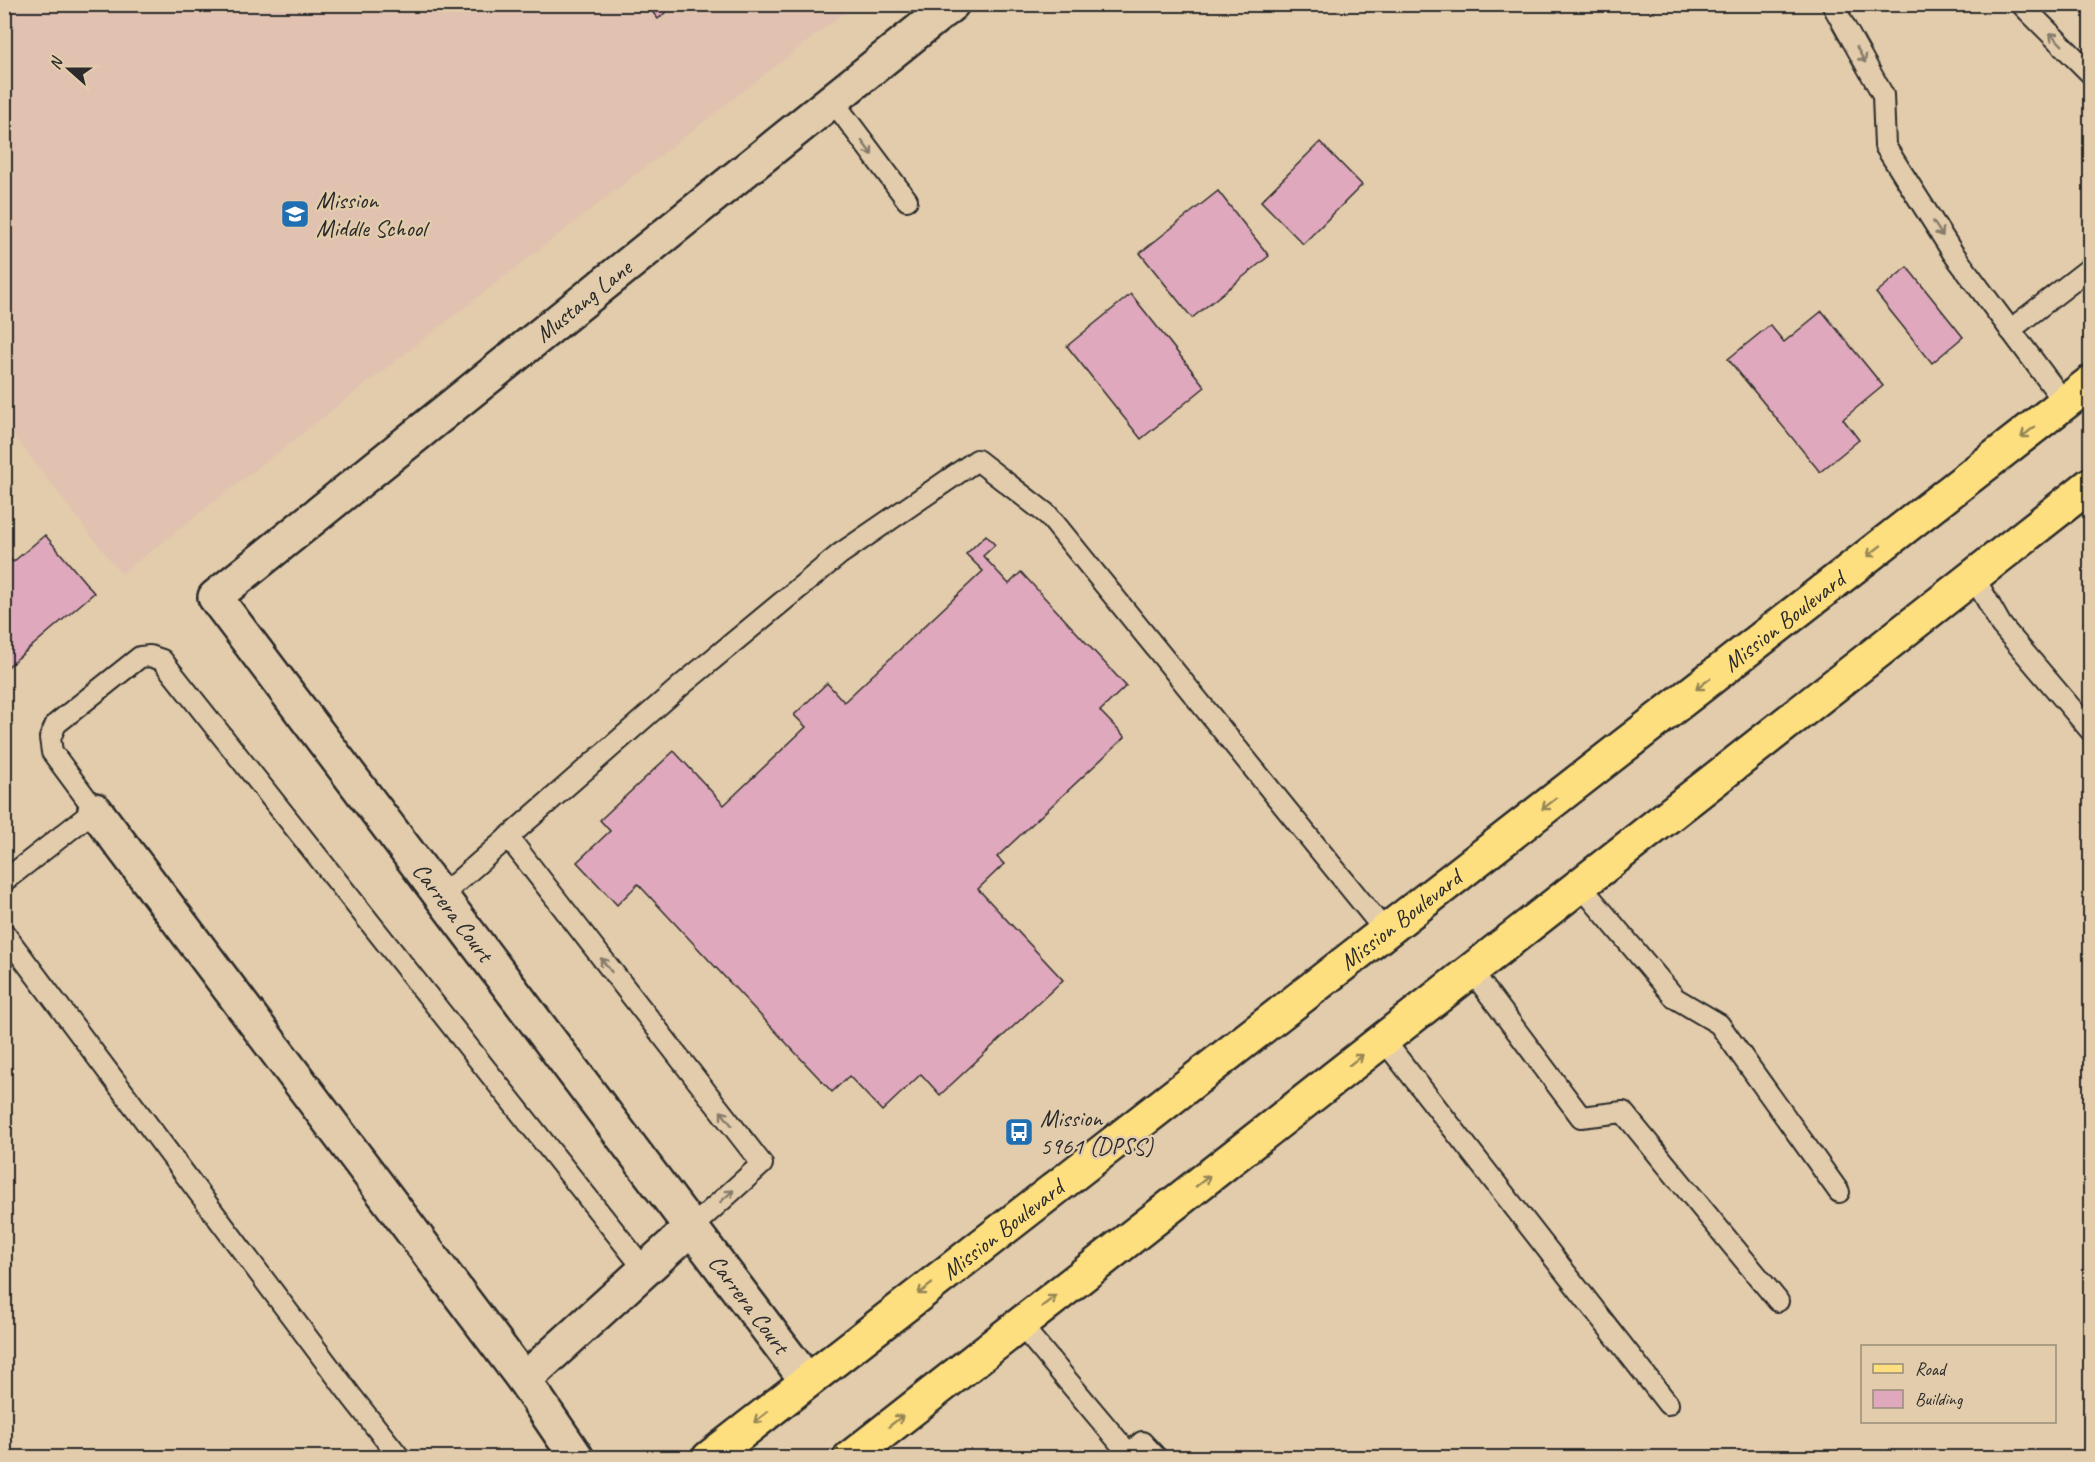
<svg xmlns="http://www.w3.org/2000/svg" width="2095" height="1462" font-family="Caveat,sans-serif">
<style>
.built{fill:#e1c1b0}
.building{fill:#dfa8bc;stroke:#2b2b2b;stroke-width:1.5}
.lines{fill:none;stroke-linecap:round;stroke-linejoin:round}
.service-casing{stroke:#2b2b2b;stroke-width:24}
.minor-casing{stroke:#2b2b2b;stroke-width:38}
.primary-casing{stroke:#2b2b2b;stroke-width:38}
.service{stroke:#e2ccab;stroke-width:20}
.minor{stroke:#e2ccab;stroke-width:33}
.primary{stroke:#fedf80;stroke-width:33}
.oneway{stroke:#867c6b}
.oneway2{stroke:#948556}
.labels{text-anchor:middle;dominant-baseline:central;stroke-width:5;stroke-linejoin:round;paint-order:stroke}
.poi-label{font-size:24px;fill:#2b2b2b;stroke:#e2ccab;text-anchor:start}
.street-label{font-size:24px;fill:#2b2b2b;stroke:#e2ccab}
</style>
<rect width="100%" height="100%" fill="#e2ccab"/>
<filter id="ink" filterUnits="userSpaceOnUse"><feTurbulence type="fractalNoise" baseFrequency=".0167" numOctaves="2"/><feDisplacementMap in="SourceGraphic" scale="12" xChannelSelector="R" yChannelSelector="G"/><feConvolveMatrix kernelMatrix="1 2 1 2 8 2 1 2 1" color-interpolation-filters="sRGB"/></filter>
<g filter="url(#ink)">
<path class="built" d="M5 5H854L121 574 5 424Z"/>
<g class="building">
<path d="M646 4H675L658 19Z"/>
<path d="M1320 142 1362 185 1303 244 1261 201Z"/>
<path d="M1218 191 1269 256 1192 318 1140 253Z"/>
<path d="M1907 267 1963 337 1932 363 1876 293Z"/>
<path d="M1131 294 1205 387 1141 439 1067 346Z"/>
<path d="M1822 311 1883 386 1843 419 1859 440 1820 472 1728 359 1770 325 1784 342Z"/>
<path d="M45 535 94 593 4 670V551L13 562Z"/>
<path d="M986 535 995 545 983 556 1009 584 1021 572 1126 686 1100 711 1125 737 997 857 1004 864 978 889 1063 980 940 1095 921 1074 882 1111 849 1076 832 1092 638 884 617 905 577 862 610 831 600 820 674 751 724 805 806 727 794 715 827 683 844 702 983 571 966 554Z"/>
</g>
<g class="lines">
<g class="service-casing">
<g id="service">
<path d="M1832 4 1883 95 1885 146 1953 253 2065 403"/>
<path d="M2021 4 2090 73"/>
<path d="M833 101 907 200"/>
<path d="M2010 330 2090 268"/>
<path d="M1974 577 2001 625 2090 730"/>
<path d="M508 837 762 1164 691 1228"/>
<path d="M4 881 95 810 52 752 50 738 56 724 140 657 150 656 162 660 645 1270"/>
<path d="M1580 885 1675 998 1719 1024 1839 1192"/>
<path d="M441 896 683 684 840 554 977 460 1048 515 1385 931"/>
<path d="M4 933 352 1397 400 1458"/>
<path d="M1471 970 1581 1117 1623 1112 1778 1301"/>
<path d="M1383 1039 1668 1404"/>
<path d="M1020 1324 1129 1454"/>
<path d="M1126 1458 1142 1442 1157 1458"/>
</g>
</g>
<g class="minor-casing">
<g id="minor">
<path d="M95 810 524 1380 577 1458"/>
<path d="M524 1380 691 1228"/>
<path id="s1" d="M807 1381 215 597 952 4"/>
</g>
</g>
<g class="primary-casing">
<g id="primary">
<path id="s2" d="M709 1458 2090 383"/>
<path d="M850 1458 2090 485"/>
</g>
</g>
<use href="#service" class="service"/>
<use href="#minor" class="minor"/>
<use href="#primary" class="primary"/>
</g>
<defs><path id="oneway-shaft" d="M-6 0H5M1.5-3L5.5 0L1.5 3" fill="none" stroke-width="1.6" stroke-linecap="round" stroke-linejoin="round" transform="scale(1.5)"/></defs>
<g class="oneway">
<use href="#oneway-shaft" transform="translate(2056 39) rotate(-135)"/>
<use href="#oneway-shaft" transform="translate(1861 55) rotate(61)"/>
<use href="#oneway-shaft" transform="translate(867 148) rotate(54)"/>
<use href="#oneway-shaft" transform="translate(1938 229) rotate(57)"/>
<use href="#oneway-shaft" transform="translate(606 965) rotate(-128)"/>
<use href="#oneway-shaft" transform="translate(726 1118) rotate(-128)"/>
<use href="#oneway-shaft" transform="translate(727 1196) rotate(-42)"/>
</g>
<g class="oneway2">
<use href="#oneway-shaft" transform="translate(2028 432) rotate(142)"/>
<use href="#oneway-shaft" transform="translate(1874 551) rotate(142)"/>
<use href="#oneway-shaft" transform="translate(1703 684) rotate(142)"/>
<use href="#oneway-shaft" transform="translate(1549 804) rotate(142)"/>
<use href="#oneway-shaft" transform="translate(1356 1060) rotate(-38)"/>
<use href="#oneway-shaft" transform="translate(1203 1181) rotate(-38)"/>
<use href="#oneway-shaft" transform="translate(925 1289) rotate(142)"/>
<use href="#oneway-shaft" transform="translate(1049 1301) rotate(-38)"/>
<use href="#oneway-shaft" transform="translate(761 1417) rotate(142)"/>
<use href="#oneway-shaft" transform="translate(896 1421) rotate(-38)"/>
</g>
</g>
<defs>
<g id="school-square" transform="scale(1.5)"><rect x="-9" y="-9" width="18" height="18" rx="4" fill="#1f6fb2" stroke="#e2ccab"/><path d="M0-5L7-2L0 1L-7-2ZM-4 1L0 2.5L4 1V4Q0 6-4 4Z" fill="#fff"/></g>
<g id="bus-square" transform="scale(1.5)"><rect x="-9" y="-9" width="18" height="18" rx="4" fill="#1f6fb2" stroke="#e2ccab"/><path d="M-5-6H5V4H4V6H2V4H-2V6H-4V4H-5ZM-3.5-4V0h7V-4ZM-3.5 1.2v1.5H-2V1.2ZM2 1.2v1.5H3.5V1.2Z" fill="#fff"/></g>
</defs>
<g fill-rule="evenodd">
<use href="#school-square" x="295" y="214"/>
<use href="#bus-square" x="1019" y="1132"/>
</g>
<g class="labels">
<g class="poi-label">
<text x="316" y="200">Mission<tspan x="316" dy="28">Middle School</tspan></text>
<text x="1040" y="1118">Mission<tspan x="1040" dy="28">5961 (DPSS)</tspan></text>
</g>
<g class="street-label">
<text stroke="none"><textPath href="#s1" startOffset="1455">Mustang Lane</textPath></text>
<text stroke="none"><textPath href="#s2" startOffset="1362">Mission Boulevard</textPath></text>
<text transform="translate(453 912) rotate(53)">Carrera Court</text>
<text stroke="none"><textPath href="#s2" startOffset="876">Mission Boulevard</textPath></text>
<text stroke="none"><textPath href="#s2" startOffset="372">Mission Boulevard</textPath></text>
<text transform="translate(749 1304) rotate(53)">Carrera Court</text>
</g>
</g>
<rect width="2095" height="1462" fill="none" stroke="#e2ccab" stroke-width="24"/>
<rect x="12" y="12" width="2071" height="1438" fill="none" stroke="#2b2b2b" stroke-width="2" filter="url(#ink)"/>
<rect x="1861" y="1345" width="195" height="78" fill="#e2ccab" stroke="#998c78" stroke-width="1.5"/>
<rect x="1873" y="1364" width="30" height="9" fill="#fedf80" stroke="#998c78" stroke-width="1.5"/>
<text x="1915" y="1375" font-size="18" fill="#2b2b2b">Road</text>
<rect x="1873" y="1390" width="30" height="18" fill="#dfa8bc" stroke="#998c78" stroke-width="1.5"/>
<text x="1915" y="1405" font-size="18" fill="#2b2b2b">Building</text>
<g transform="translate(69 69) rotate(291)" stroke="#e2ccab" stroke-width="4.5" paint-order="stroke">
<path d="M0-4.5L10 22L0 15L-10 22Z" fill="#2b2b2b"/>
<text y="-9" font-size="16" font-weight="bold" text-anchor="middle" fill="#2b2b2b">N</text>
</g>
</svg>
